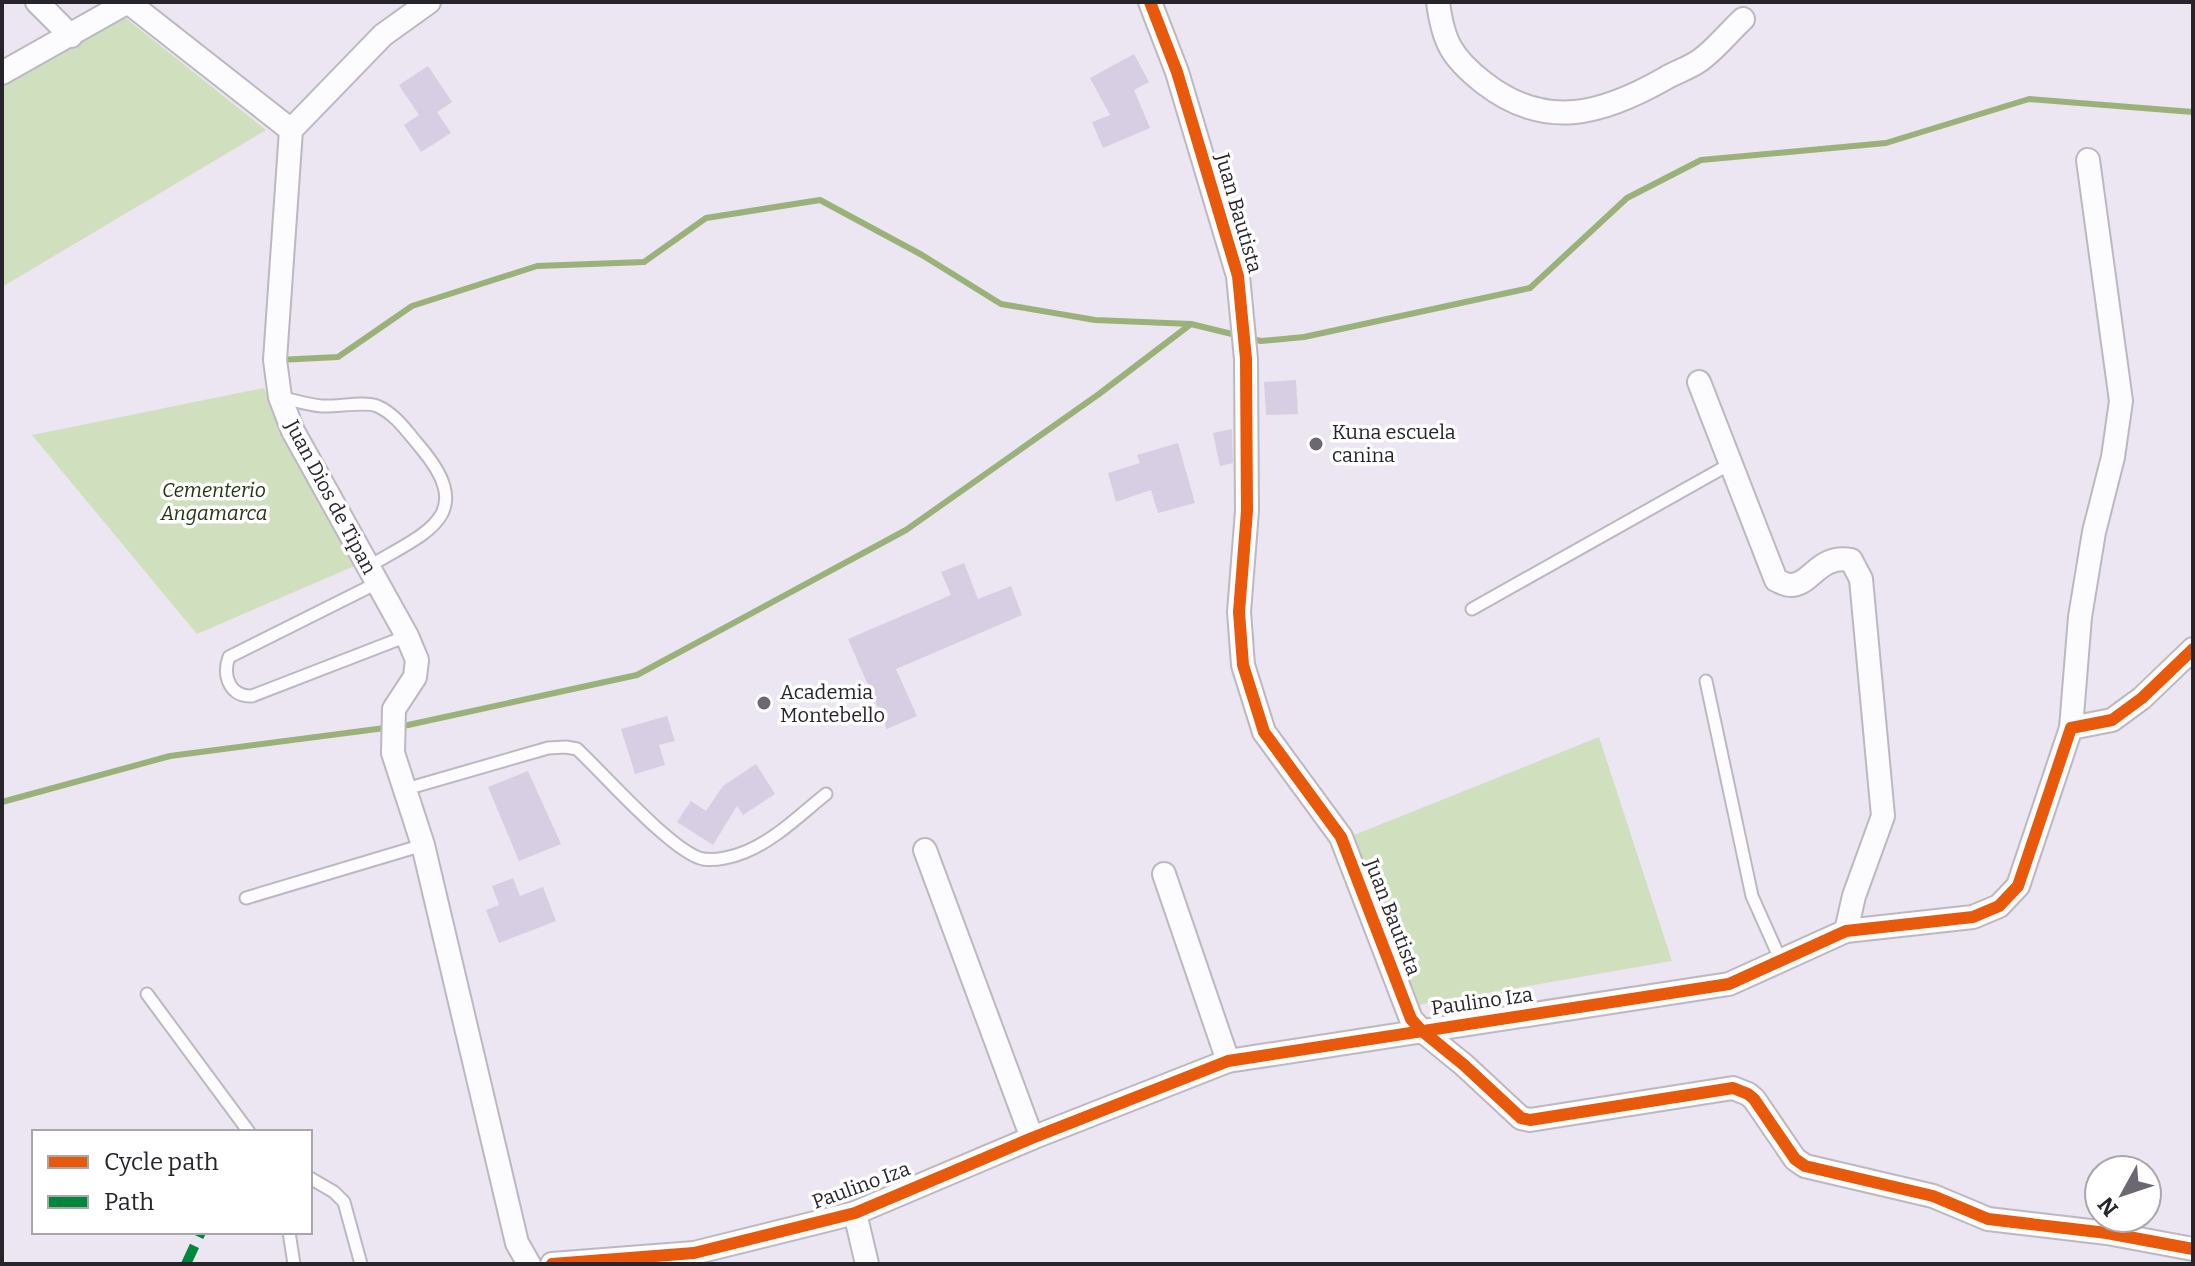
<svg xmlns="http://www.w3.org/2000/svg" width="2195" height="1266" font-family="Bitter,serif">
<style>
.green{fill:#d0e0be}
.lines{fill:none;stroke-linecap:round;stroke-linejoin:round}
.stream{stroke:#9ab279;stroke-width:6}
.building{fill:#d8cee3}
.service-casing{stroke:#bcb8c1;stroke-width:15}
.minor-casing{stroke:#bcb8c1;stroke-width:26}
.service{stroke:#fcfbfd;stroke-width:11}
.minor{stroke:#fcfbfd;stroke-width:22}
.quiet{stroke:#00873e;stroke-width:10;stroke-dasharray:20 10;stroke-linecap:butt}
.cycleway-casing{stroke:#fff;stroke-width:17}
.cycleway{stroke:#e8590c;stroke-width:12}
.poi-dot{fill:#6c6871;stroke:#fff;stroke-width:3}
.labels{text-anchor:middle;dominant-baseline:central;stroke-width:7;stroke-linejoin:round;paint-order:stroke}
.street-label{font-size:20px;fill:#28242c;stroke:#fff}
.poi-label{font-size:20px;fill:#28242c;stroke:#fff;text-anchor:start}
.park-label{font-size:20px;font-style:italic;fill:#253511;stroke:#fff}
</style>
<rect width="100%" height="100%" fill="#ebe6f1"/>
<g class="green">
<path d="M122 15 266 130 2 287V81Z"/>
<path d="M264 388 359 564 197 634 32 435Z"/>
<path d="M1599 737 1672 961 1418 1005 1354 835Z"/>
</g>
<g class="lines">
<g class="stream">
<path d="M1251 339 1261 341 1304 337 1530 288 1627 198 1701 160 1886 143 2029 99 2193 112"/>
<path d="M278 360 338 357 412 306 537 266 644 262 706 218 820 200 922 255 1001 304 1095 320 1191 324"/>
<path d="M2 802 170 756 408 725 637 675 906 530 1099 394 1191 324 1240 336"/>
</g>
</g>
<g class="building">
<path d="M1134 54 1149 82 1134 90 1150 128 1103 148 1092 122 1110 115 1090 78Z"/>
<path d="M428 66 452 102 437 112 451 133 421 152 404 125 419 115 399 85Z"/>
<path d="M1296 380 1298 414 1266 415 1264 382Z"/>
<path d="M1232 429 1233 463 1220 466 1213 433Z"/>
<path d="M1178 443 1195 503 1158 513 1151 490 1116 502 1108 473 1140 463 1137 455Z"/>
<path d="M964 563 978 599 1011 586 1022 615 896 669 917 716 887 729 848 639 951 595 941 572Z"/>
<path d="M667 716 675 741 659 745 665 765 635 774 621 729Z"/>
<path d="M756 764 775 794 743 815 737 806 713 845 677 822 691 801 706 811 723 786Z"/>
<path d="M528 771 561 844 519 861 488 787Z"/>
<path d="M513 878 520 896 543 887 556 921 499 943 486 910 499 905 492 886Z"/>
</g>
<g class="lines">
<g class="service-casing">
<g id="service">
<path d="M280 397C293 400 308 405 322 406 336 407 366 401 377 406 396 414 408 433 421 448 479 517 424 533 368 567"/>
<path d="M377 583 229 657C222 676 230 697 252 696L407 636"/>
<path d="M1472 609 1730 464"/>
<path d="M1706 681 1752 896 1781 961"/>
<path d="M406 789 548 748 566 747 577 749C603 773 673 853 703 859 716 861 733 857 745 852 775 840 801 814 826 794"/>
<path d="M246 898 423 845"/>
<path d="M147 994 249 1132"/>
<path d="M310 1178 334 1192 344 1202 361 1264"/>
<path d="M289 1232 294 1264"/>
</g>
</g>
<g class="minor-casing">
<g id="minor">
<path d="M37 2 71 36"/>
<path d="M128 2 291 130"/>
<path d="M429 2 383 35 291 130 275 360 280 397 293 431 407 636 417 660 415 677 394 709 393 753 423 845 517 1243 529 1264"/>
<path d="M1150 2 1177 72 1238 276 1246 359 1247 511 1239 612 1243 665 1264 732 1341 837 1411 1019 1421 1030 1464 1065 1521 1118 1530 1120 1733 1088 1748 1094 1754 1099 1795 1159 1805 1166 1933 1196 1988 1219 2107 1233 2193 1249"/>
<path d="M1438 2C1443 42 1452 58 1484 83 1546 131 1603 114 1666 78 1676 72 1689 68 1699 61 1715 50 1728 33 1743 19"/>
<path d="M2 73 128 2"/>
<path d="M1699 382 1776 580C1781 582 1785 585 1790 585 1811 586 1818 554 1851 560L1861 579 1883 816 1854 896 1846 931"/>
<path d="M2071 728 2080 617 2094 532 2113 457 2121 401 2088 160"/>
<path d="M925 850 1032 1138"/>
<path d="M1164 874 1228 1061"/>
<path d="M855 1213 867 1264"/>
<path d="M552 1264 694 1253 855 1213 1032 1138 1228 1061 1729 984 1846 931 1973 917 1999 906 2018 886 2071 728 2112 720 2142 698 2193 649"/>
</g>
</g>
<use href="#service" class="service"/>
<use href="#minor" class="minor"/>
<path class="quiet" d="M186 1264 201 1232"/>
<g class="cycleway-casing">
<g id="cycleway">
<path d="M1150 2 1177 72 1238 276 1246 359 1247 511 1239 612 1243 665 1264 732 1341 837 1411 1019 1421 1030 1464 1065 1521 1118 1530 1120 1733 1088 1748 1094 1754 1099 1795 1159 1805 1166 1933 1196 1988 1219 2107 1233 2193 1249"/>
<path d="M552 1264 694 1253 855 1213 1032 1138 1228 1061 1729 984 1846 931 1973 917 1999 906 2018 886 2071 728 2112 720 2142 698 2193 649"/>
</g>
</g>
<use href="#cycleway" class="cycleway"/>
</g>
<g class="poi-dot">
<circle cx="1316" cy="444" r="8"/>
<circle cx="764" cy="703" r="8"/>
</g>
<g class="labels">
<g class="street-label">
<text transform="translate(1239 213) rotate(74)">Juan Bautista</text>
<text transform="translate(331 497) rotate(62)">Juan Dios de Tipan</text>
<text transform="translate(1393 917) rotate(69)">Juan Bautista</text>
<text transform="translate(1482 1001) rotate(-8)">Paulino Iza</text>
<text transform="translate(861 1185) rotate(-20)">Paulino Iza</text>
</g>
<g class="poi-label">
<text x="1332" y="432">Kuna escuela<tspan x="1332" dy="23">canina</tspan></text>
<text x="780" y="692">Academia<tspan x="780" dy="23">Montebello</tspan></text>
</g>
<g class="park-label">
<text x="214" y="490">Cementerio<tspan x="214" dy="23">Angamarca</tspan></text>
</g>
</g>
<rect width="2195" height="1266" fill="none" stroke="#28242c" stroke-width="8"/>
<rect x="32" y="1130" width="280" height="104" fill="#ffffff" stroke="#a9a7ab" stroke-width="2"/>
<rect x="48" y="1156" width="40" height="12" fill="#e8590c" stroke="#a9a7ab" stroke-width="2"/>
<text x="104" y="1170" font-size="24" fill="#28242c">Cycle path</text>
<rect x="48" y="1196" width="40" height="12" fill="#00873e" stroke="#a9a7ab" stroke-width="2"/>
<text x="104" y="1210" font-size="24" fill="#28242c">Path</text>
<g transform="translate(2123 1194) rotate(230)"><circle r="38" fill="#ffffff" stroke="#a9a7ab" stroke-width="2"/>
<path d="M0-6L14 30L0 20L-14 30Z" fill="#6c6871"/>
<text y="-12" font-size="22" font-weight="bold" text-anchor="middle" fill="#28242c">N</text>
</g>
</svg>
